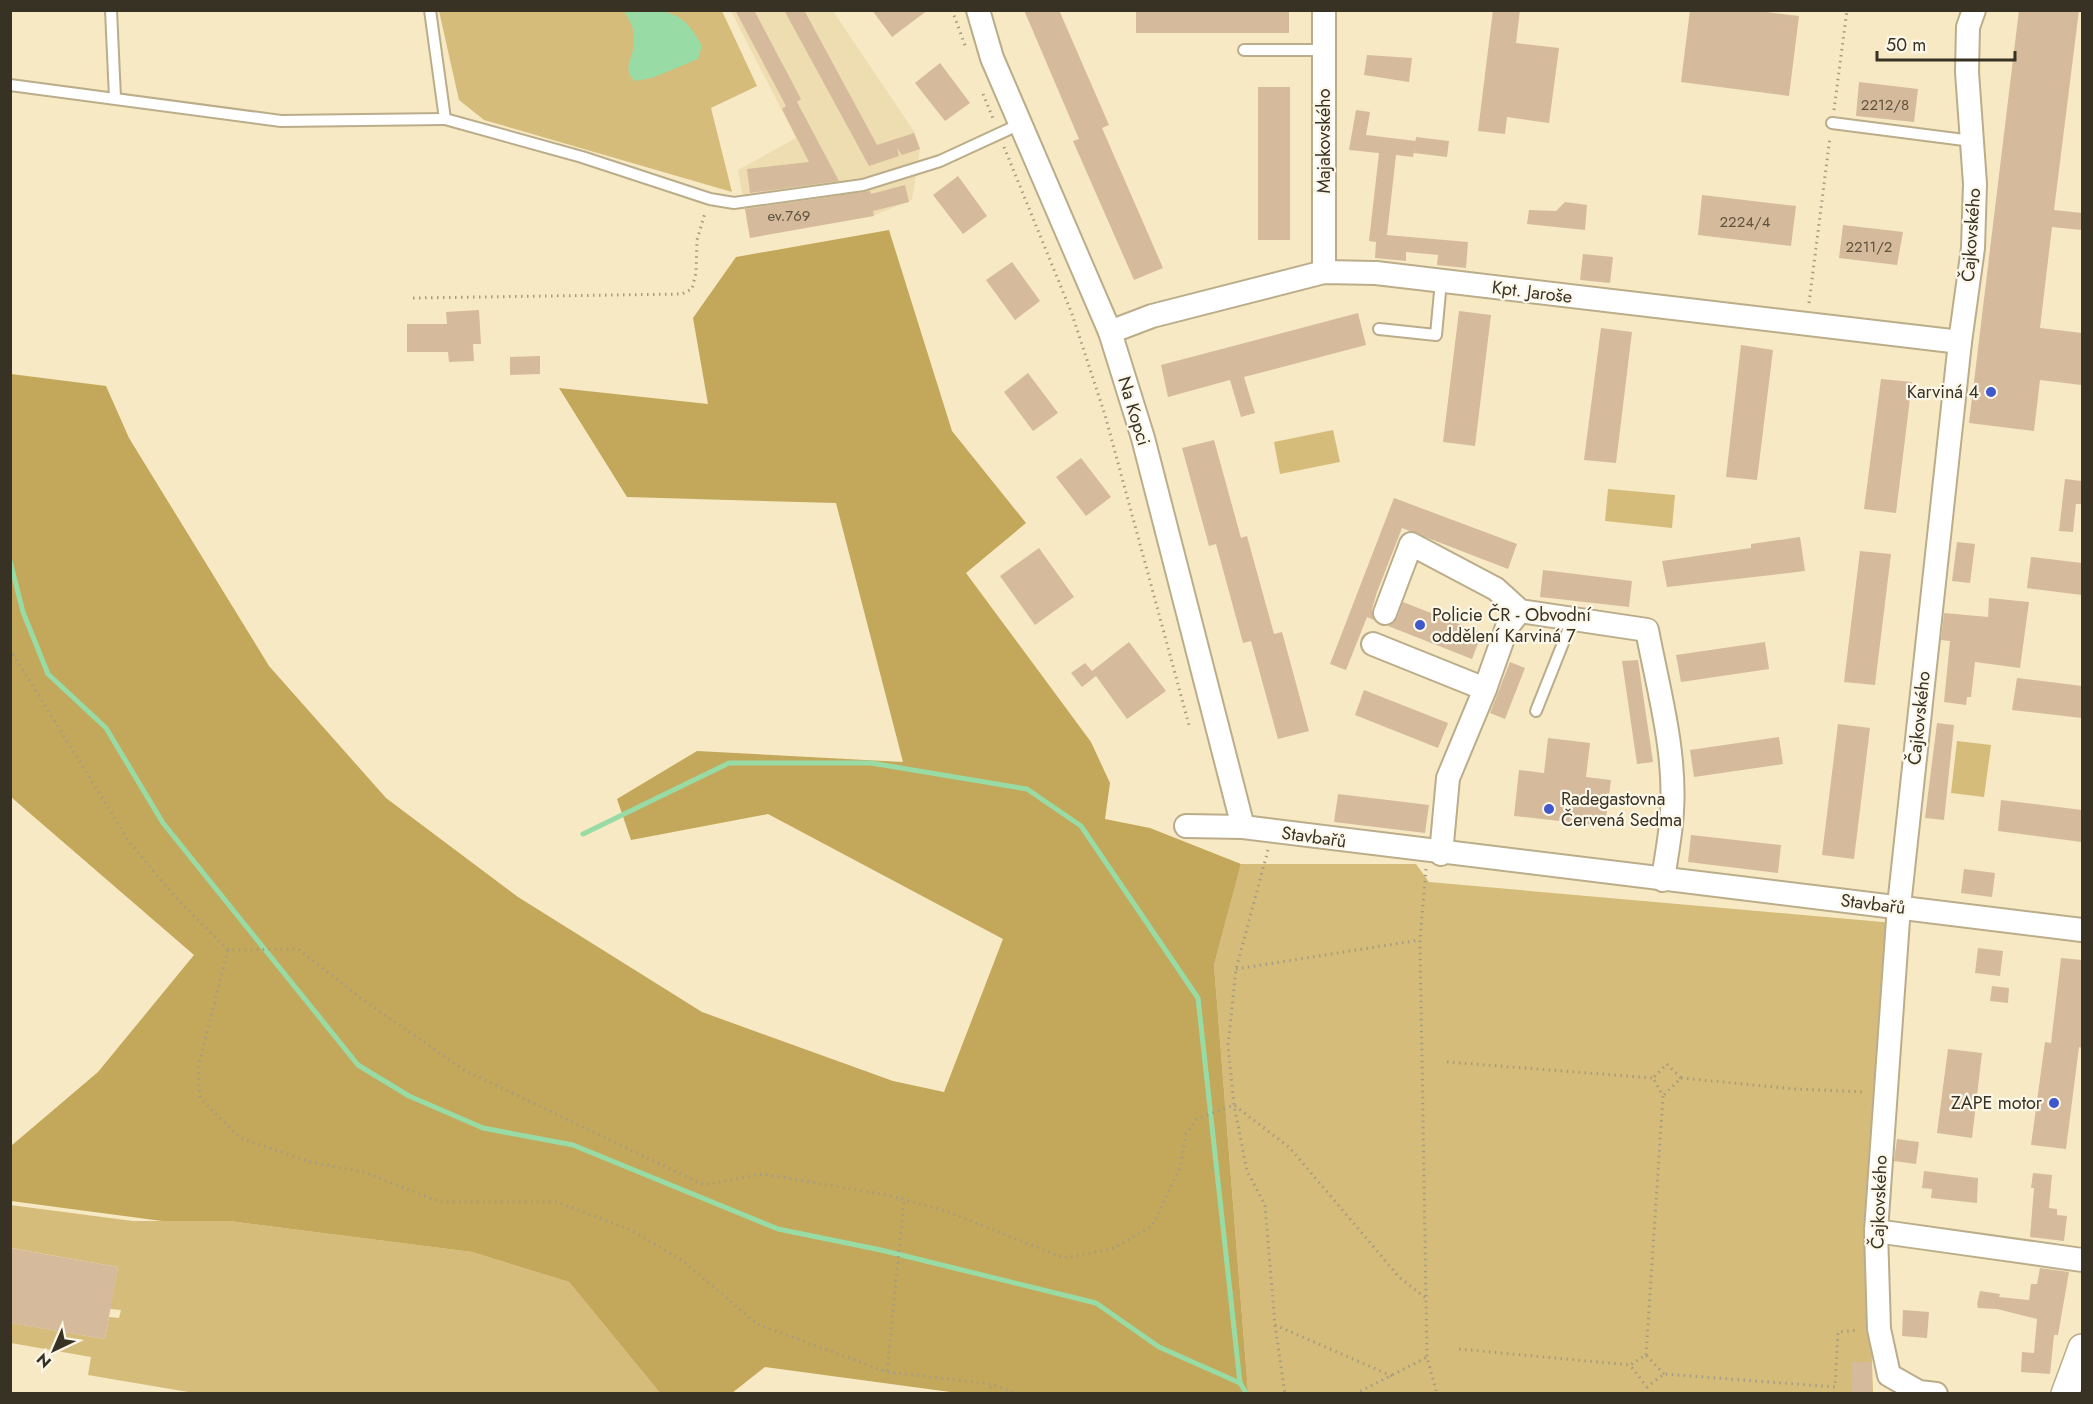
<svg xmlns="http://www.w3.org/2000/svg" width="2093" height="1404" font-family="Jost,sans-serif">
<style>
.built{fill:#eeddb1}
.green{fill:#d5bc7b}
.forest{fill:#c3a75a}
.water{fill:#98dba5}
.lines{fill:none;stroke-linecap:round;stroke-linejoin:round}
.stream{stroke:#98dba5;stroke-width:5}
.building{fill:#d5ba9c}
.service-casing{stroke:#bbad8a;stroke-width:14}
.minor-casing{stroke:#bbad8a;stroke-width:26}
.tertiary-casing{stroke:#bbad8a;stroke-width:30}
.path{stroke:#a69c80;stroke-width:3;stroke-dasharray:1.5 4.5;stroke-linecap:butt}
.service{stroke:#fff;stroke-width:10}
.minor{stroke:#fff;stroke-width:22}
.tertiary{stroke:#fff;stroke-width:27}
.poi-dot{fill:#3f58cb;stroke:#fcf7e8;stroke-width:2}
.labels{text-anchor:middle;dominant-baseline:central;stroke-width:4.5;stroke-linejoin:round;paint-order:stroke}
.number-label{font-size:15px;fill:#5e5441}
.street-label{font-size:18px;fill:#373223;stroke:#fcf7e8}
.poi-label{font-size:18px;fill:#373223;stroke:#fcf7e8;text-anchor:end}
</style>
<rect width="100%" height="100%" fill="#f7e9c4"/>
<path class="built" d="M731 11H833L915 133 920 149 912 200 875 215 750 237 738 170 796 138Z"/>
<g class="green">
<path d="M439 11H722L757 86 711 108 732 192 484 120 459 100Z"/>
<path d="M1333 430 1340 462 1280 474 1274 442Z"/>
<path d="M1608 489 1675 495 1672 528 1605 521Z"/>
<path d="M1957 741 1991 745 1984 797 1951 793Z"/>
<path d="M1241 864H1416L1429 882 1894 923 1871 1330 1873 1393H1250L1248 1391 1214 965Z"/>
<path d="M10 1205 133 1221H229L472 1252 569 1282 660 1393 200 1394 88 1375 91 1357 11 1343V1323L105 1339 109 1317 119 1318 121 1310 110 1309 118 1267 11 1248Z"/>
</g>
<path class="forest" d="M889 230 952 431 1026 523 966 573 1091 742 1110 783 1105 819 1150 828 1241 864 1214 965 1248 1391 1250 1393 965 1394 765 1367 732 1393H660L569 1282 472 1252 229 1221H162L11 1201V1146L98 1072 194 955 11 797V374L106 386 129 438 269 666 386 798 518 897 702 1012 893 1081 944 1092 1003 939 768 814 631 840 617 799 697 751 903 762 836 503 627 497 559 388 708 404 693 318 736 257Z"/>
<path class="water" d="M624 11C664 10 682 7 702 46L698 59 652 78 635 81C621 69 634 57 634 42 635 30 630 20 624 11Z"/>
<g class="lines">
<g class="stream">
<path d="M10 561 23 612 48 674 106 728 163 823 358 1065 409 1096 483 1128 573 1145 778 1229 881 1250 1096 1303 1159 1347 1240 1383"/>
<path d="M583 834 729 763H871L1027 789 1081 826 1198 998 1240 1383 1247 1394"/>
</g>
</g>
<g class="building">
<path d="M735 10H754L801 99 797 102 839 181 750 193 747 169 809 162 782 109 786 106Z"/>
<path d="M784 10H804L877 145 914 133 920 149 902 155 897 148 899 156 869 166Z"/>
<path d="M872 10H928L892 37Z"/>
<path d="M1024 10H1059L1109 125 1102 128 1163 268 1134 280 1073 141 1079 139Z"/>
<rect x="1136" y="10" width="153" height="23"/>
<path d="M1493 10H1520L1516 43 1559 48 1549 123 1507 117 1505 134 1478 131Z"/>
<path d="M1690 10H1751L1799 16 1789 96 1681 82Z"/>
<path d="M2019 10H2079L2054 210 2082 213V230L2052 227 2040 328 2082 333V385L2040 380 2034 431 1969 423Z"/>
<path d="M1367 55 1412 58 1409 82 1364 75Z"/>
<path d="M940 63 970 103 945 121 915 83Z"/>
<path d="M1859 82 1918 89 1914 122 1856 116Z"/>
<rect x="1258" y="87" width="32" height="153"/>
<path d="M1356 110 1370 112 1366 135 1416 141 1413 157 1396 155 1387 235 1468 242 1466 268 1437 265 1438 255 1406 252V261L1375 258 1376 242 1369 241 1379 153 1349 150Z"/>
<path d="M1416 137 1449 141 1447 157 1414 153Z"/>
<path d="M958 176 987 216 963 234 933 195Z"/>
<path d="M905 185 909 202 873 211 874 216 750 238 745 209 870 191 871 194Z"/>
<path d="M1702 195 1796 206 1791 246 1698 235Z"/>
<path d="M1565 202 1587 205 1585 230 1527 224 1529 210 1556 211Z"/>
<path d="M1843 225 1903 232 1897 265 1839 258Z"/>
<path d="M1583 254 1613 257 1610 283 1580 280Z"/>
<path d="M1012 262 1040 301 1015 320 986 280Z"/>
<path d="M479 310 481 344H473L474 361 449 362 448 352H407V324H447L446 312Z"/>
<path d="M1459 311 1491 315 1475 446 1443 442Z"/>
<path d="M1358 313 1366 345 1244 377 1255 413 1241 417 1230 380 1168 397 1161 365Z"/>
<path d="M1601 328 1632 332 1616 463 1584 460Z"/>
<path d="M1741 345 1773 350 1757 480 1726 477Z"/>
<path d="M540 356V374L510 375V357Z"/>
<path d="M1028 373 1058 413 1033 431 1004 392Z"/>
<path d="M1881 379 1912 382 1896 513 1864 509Z"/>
<path d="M1214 440 1241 538 1247 536 1274 634 1282 632 1309 731 1278 739 1251 641 1243 643 1216 544 1209 546 1182 448Z"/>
<path d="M1081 458 1111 497 1086 516 1056 477Z"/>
<path d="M2065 479 2082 481V504H2076L2073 532 2059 531Z"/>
<path d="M1394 498 1517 544 1508 569 1402 528 1377 592 1372 609 1374 620 1367 617 1346 670 1330 664Z"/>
<path d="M1800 537 1805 571 1667 587 1662 561 1751 548V544Z"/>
<path d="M1957 542 1975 544 1970 583 1952 581Z"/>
<path d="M1039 548 1074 597 1035 625 1000 576Z"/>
<path d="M1860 551 1891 554 1875 685 1844 682Z"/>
<path d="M2031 557 2082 563V595L2027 588Z"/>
<path d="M1543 570 1632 581 1629 607 1540 597Z"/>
<path d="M1989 598 2029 602 2020 668 1975 662 1971 697H1967L1966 705 1944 702 1950 641 1941 640 1944 613 1988 617Z"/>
<path d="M1403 602 1482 633 1472 659 1388 626 1397 618Z"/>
<path d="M1129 642 1166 691 1127 719 1096 676 1082 687 1071 673 1085 663 1092 671Z"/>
<path d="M1765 642 1769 669 1681 682 1676 655Z"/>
<path d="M1638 660 1653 762 1637 764 1622 661Z"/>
<path d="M1510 662 1525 668 1505 719 1490 713Z"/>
<path d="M2017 678 2082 686V718L2012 710Z"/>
<path d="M1364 690 1448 723 1438 748 1355 715Z"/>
<path d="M1937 723 1954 725 1944 820 1925 818Z"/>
<path d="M1838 724 1870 728 1854 859 1822 855Z"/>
<path d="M1779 737 1783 764 1694 777 1690 750Z"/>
<path d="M1548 738 1590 743 1586 777 1611 780 1605 826 1514 816 1519 770 1544 773Z"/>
<path d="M1338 794 1429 805 1425 833 1334 822Z"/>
<path d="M2001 800 2082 810V842L1998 831Z"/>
<path d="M1691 835 1781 845 1778 873 1688 862Z"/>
<path d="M1964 869 1995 873 1992 897 1961 893Z"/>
<path d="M1978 948 2003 951 2000 976 1975 973Z"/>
<path d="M2061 958 2082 960V1048L2079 1047 2066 1149 2031 1145 2045 1042 2051 1043Z"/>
<path d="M1992 986 2009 988 2008 1003 1990 1001Z"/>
<path d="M1948 1049 1982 1053 1972 1138 1937 1133Z"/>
<path d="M1897 1139 1919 1142 1916 1164 1894 1161Z"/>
<path d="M1924 1171 1978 1178 1977 1203 1931 1198 1932 1189 1922 1188Z"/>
<path d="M2033 1173 2052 1175 2049 1208 2057 1209V1215L2067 1216 2064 1241 2030 1237 2034 1188H2031Z"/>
<path d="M10 1248 118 1267 105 1339 10 1323Z"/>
<path d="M2040 1268 2069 1272 2058 1335H2054L2050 1374 2021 1372 2022 1352 2034 1353 2037 1319 1997 1309 1978 1308 1977 1304 1980 1291 2000 1294 1999 1297 2029 1300 2031 1284H2037Z"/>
<path d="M1903 1310 1929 1312 1927 1338 1902 1336Z"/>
<path d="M1851 1362H1872V1394H1852Z"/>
</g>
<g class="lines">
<g class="service-casing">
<g id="service">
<path d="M111 10 115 98"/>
<path d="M430 10 445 119 582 157 710 199 734 203 863 185 940 161 1020 124"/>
<path d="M1244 50H1324"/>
<path d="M10 85 281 121 445 119"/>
<path d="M1832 123 1972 141"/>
<path d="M1379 329 1436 335 1441 281"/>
<path d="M1536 711 1573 618"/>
</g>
</g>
<g class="minor-casing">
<g id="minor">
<path d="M978 10 992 58 1110 332 1143 438 1243 827"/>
<path d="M1324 272V10"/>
<path d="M1110 332 1152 316 1324 272 1376 273 1960 342"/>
<path d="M1385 613 1411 544 1496 589 1520 611 1647 630C1658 688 1676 751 1672 811 1671 834 1666 857 1663 880"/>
<path d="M1373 644 1485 689"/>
<path d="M1186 826 1243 827 2082 930"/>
<path d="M1441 854 1448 778 1485 689 1507 627 1520 611"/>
<path d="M1876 1231 2082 1260"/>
<path d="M1936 1394 1919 1392 1889 1375 1879 1329 1876 1231 1899 906 1960 342 1973 248 1975 184 1967 72 1968 27 1974 10"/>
</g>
</g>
<g class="tertiary-casing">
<path id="tertiary" d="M2065 1394 2082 1348"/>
</g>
<g class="path">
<path d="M952 10 966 48"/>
<path d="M983 94 994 121"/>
<path d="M1834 110 1847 10"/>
<path d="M1004 147 1072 314 1105 415 1189 725"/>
<path d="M413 298 682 294 692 289 696 273 697 240 705 213"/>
<path d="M1809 303 1830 137"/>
<path d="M10 649 130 843 176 898 228 950 298 949 362 999 464 1070 704 1185 763 1174 887 1195 946 1211 1064 1258 1112 1249 1152 1226 1180 1168 1186 1134 1197 1119 1234 1105 1290 1148 1399 1277 1427 1299"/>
<path d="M1268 850 1236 969 1228 1046 1234 1105 1247 1171 1265 1205 1275 1325 1392 1376"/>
<path d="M1426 869 1420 940 1427 1357 1437 1394"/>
<path d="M228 950 198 1068 200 1098 240 1138 310 1162 364 1172 440 1202H557L631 1230 683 1261 757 1324 887 1372 991 1384 1020 1394"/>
<path d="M1236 969 1420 940"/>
<path d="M1447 1062 1653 1078"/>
<path d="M1681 1078 1795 1089 1865 1092"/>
<path d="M1275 1325 1285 1394"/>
<path d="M1459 1349 1630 1365"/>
<path d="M1646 1355 1663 1096 1653 1078 1667 1064 1681 1078 1663 1096"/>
<path d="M887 1371 904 1200"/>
<path d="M1664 1374 1646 1355 1630 1365 1647 1387 1664 1374 1835 1387 1838 1332 1859 1330"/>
<path d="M990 1394 991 1384"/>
<path d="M1355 1394 1427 1357"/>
<path d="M1647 1394V1387"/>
</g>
<use href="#service" class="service"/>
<use href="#minor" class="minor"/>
<use href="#tertiary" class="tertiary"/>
</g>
<g class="poi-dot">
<circle cx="1991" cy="392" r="6"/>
<circle cx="1420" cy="625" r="6"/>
<circle cx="1549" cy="809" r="6"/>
<circle cx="2054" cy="1103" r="6"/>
</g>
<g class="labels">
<g class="number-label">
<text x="1885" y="105">2212/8</text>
<text x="789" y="216">ev.769</text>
<text x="1745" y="222">2224/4</text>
<text x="1869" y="247">2211/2</text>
</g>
<g class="street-label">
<text transform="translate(1324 141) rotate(-90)">Majakovského</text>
<text transform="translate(1971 235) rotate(-86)">Čajkovského</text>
<text transform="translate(1532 292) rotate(7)">Kpt. Jaroše</text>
<text transform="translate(1134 411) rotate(73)">Na Kopci</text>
<text transform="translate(1919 718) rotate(-84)">Čajkovského</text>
<text transform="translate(1314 837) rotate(8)">Stavbařů</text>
<text transform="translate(1873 904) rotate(7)">Stavbařů</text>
<text transform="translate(1879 1202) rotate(-88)">Čajkovského</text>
</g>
<g class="poi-label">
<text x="1979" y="392">Karviná 4</text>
<text x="1432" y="615" text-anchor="start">Policie ČR - Obvodní<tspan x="1432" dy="21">oddělení Karviná 7</tspan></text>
<text x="1561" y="799" text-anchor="start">Radegastovna<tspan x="1561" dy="21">Červená Sedma</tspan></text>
<text x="2042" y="1103">ZAPE motor</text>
</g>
</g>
<rect width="2093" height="1404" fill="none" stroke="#373223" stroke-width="24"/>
<g transform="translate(54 1350) rotate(224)" stroke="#fcf7e8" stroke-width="4.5" paint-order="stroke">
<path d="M0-4.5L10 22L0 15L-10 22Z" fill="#373223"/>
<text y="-9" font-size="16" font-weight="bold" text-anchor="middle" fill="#373223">N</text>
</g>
<path d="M1877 51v9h138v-9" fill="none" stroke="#373223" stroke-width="3"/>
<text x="1886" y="51" font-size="18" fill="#373223" stroke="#fcf7e8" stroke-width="4.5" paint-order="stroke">50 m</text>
</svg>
